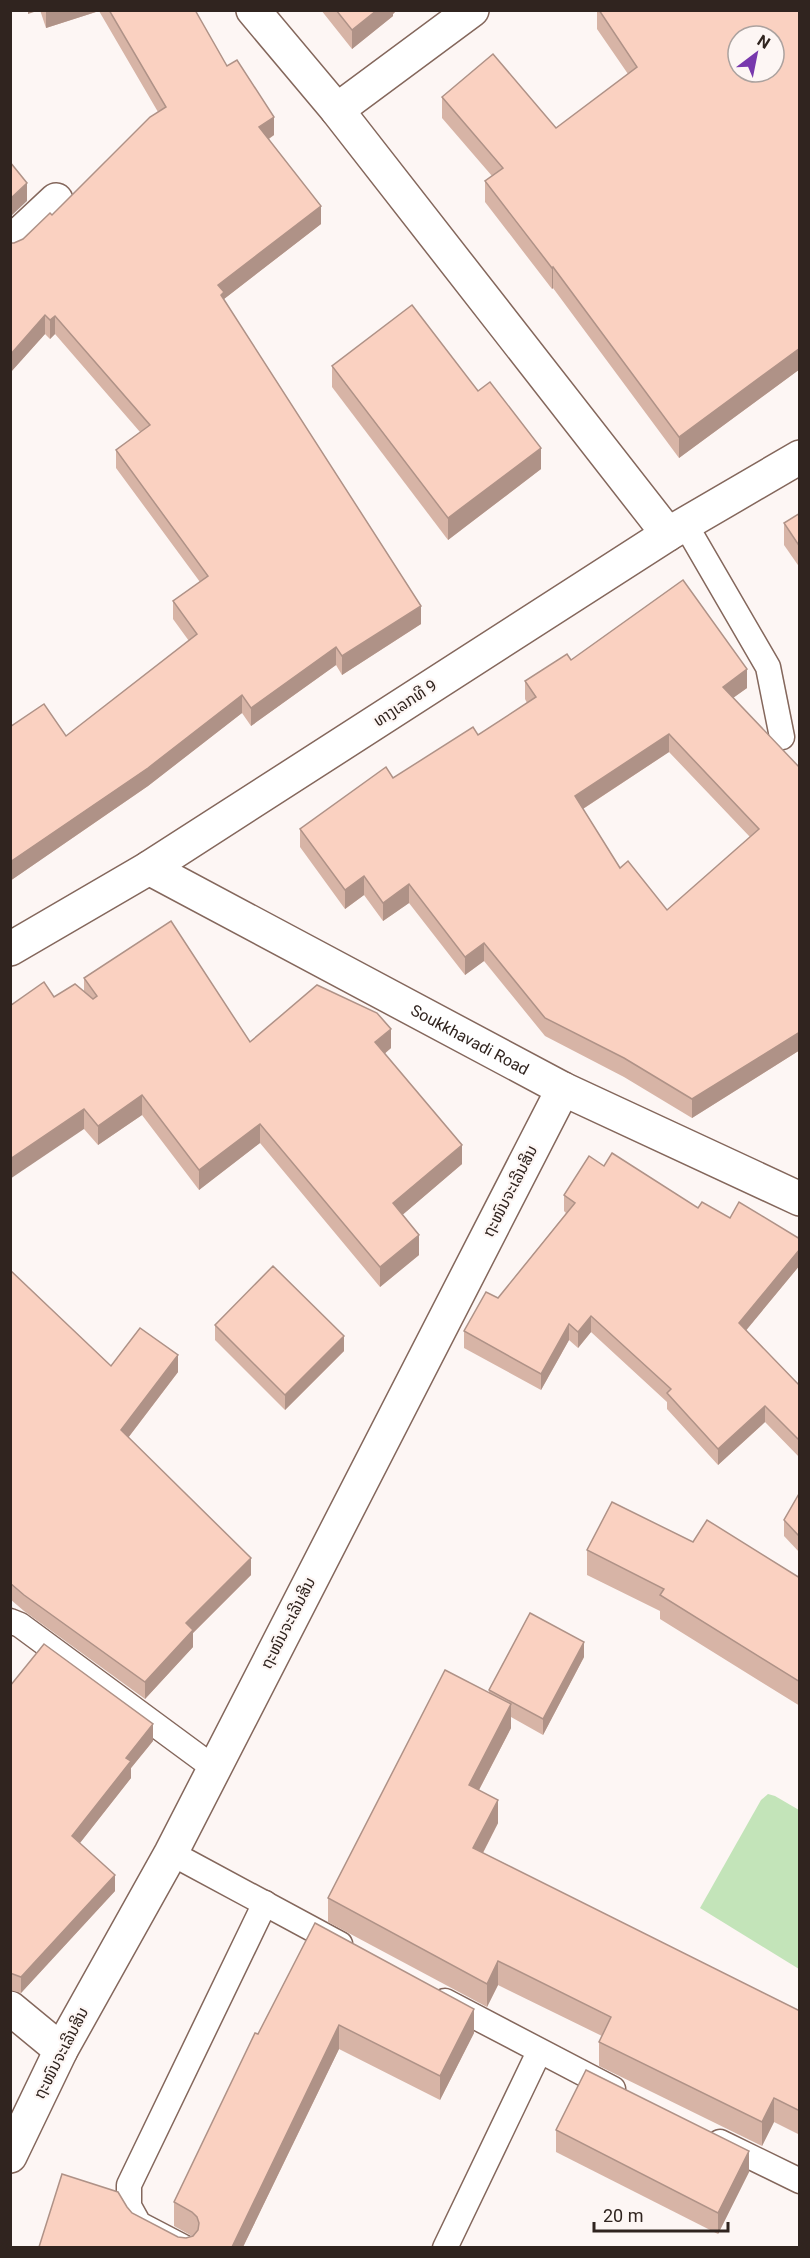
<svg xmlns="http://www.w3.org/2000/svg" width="810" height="2258" font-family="Roboto,'Noto Sans Lao',sans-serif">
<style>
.green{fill:#c3e4b9}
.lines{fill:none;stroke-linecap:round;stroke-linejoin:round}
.service-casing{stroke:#84675c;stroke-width:27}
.minor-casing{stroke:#84675c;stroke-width:36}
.tertiary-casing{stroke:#84675c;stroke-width:36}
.primary-casing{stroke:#84675c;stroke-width:36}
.service{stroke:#fff;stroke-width:24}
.minor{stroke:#fff;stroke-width:33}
.tertiary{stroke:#fff;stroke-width:33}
.primary{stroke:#fff;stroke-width:33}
.wall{fill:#d7b4a6;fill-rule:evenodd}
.shaded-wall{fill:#af9287}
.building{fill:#fad1c1;stroke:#af9287;stroke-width:1.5;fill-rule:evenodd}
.labels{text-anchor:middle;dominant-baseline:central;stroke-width:4.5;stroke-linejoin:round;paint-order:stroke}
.street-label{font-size:16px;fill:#30241f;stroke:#fdf6f4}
</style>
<rect width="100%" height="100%" fill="#fdf6f4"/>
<path class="green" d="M768 1794 775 1796 799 1810V1969L700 1908 761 1800Z"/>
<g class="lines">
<g class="service-casing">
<g id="service">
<path d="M685 524 768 667 782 737"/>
<path d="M10 1621 20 1625 214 1768"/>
<path d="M171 1853 340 1944"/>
<path d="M445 2001 613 2089"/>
<path d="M720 2142 800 2181"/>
<path d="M185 2248 139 2224 129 2206V2185L265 1903"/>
<path d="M445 2248 539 2052"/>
</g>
</g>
<g class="minor-casing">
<g id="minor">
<path d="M253 10 337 110 668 534"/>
<path d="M337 110 472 10"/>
<path d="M10 243 56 200"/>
<path d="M10 2008 61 2050"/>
<path d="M10 2156 61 2050 171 1853 563 1089"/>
</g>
</g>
<g class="tertiary-casing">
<g id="tertiary">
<path id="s1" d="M149 868 563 1089 800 1199"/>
</g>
</g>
<g class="primary-casing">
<path id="primary" d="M10 949 149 868 668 534 800 457"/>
</g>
<use href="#service" class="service"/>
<use href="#minor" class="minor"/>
<use href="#tertiary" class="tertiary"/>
<use href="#primary" class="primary"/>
</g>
<g class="wall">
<path d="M40 10H195L227 66 274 135 269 139 321 224 224 299V301L421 624 342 675 336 665 251 726 242 713 148 786 10 881V727L66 736 189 641 173 619V601L200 582 116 468V450L140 432 55 334 50 339 45 334 10 373V243H14L23 239 52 215 158 112 99 11 46 28Z"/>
<path d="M321 10H397L393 14V16L352 49Z"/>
<path d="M597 10H800V369L679 458 553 288 552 289 485 202V181L492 176 442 118V97L556 128 628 74 597 29Z"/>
<path d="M332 366 478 391 541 469 448 540 332 387Z"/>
<path d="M800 513V568L784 545V523Z"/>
<path d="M571 660 747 688 733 698 800 768V1050L692 1118 624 1077 545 1036 484 961 465 975 409 903 383 921 364 895 345 909 300 847V829L393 778 478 735 527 703 525 699V681ZM669 752 750 837 667 910 620 868 583 809Z"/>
<path d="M84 978 250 1042 391 1048 384 1054 462 1164 402 1215 419 1255 380 1287 260 1143 199 1190 142 1115 98 1145 84 1129 54 997 84 992Z"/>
<path d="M604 1166 698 1208 800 1239V1265L746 1330 800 1386V1458L765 1422 718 1465 667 1409V1402L591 1332 578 1348 569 1340 541 1390 464 1348V1331L498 1298 566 1213 564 1211V1195Z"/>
<path d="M10 1270 111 1366 178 1372 128 1438 251 1575 193 1633V1647L145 1699 24 1611 10 1599Z"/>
<path d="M215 1325 344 1351 285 1410 215 1340Z"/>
<path d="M800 1492V1553L784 1536V1520Z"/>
<path d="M693 1542 800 1578V1706L660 1619V1611L587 1575V1550Z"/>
<path d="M584 1657 543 1735 511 1717V1728L479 1790 498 1823 483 1853 800 2011V2135L774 2122 762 2146 599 2066V2042L602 2036 498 1985 487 2007 328 1922V1898L489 1693V1690Z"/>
<path d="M10 1686 153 1741 131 1768V1778L80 1843 115 1891 21 1993 10 1990Z"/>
<path d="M315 1923 474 2033 440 2100 339 2049 243 2247H39L127 2207 132 2213 178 2237 186 2238 192 2236 174 2226V2202L258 2034Z"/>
<path d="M556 2130 749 2172 718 2234 556 2152Z"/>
</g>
<g class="shaded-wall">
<path d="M28 10H40L28 14Z"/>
<path d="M46 10H99V11L46 28Z"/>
<path d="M377 10H397L393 14V16L352 49V30Z"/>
<path d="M274 117V135L259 145V127Z"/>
<path d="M27 183V201L10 217V199Z"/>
<path d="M321 206V224L224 299V310L218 285Z"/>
<path d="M553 267V288L552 289V268Z"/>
<path d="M45 315V334L10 373V355Z"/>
<path d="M55 316V334L50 339V320Z"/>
<path d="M800 348V369L679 458V437Z"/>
<path d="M541 448V469L448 540V518Z"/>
<path d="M421 606V624L342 675V656Z"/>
<path d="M336 647V665L251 726V708Z"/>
<path d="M747 669V688L723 705V687Z"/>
<path d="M242 695V713L148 786 10 881V862Z"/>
<path d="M669 734V752L575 814V796Z"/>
<path d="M364 876V895L345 909V890Z"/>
<path d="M409 884V903L383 921V903Z"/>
<path d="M484 943V961L465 975V957Z"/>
<path d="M391 1029V1048L375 1062V1042Z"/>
<path d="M800 1032V1050L692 1118V1099Z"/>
<path d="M142 1095V1115L98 1145V1126Z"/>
<path d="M84 1109V1129L10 1179V1159Z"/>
<path d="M260 1124V1143L199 1190V1170Z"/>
<path d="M462 1145V1164L393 1223V1203Z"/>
<path d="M419 1235V1255L380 1287V1267Z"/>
<path d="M800 1249V1265L739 1339V1323Z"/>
<path d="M591 1316V1332L578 1348V1332Z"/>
<path d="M569 1324V1340L541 1390V1374Z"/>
<path d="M344 1336V1351L285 1410V1395Z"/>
<path d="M178 1355V1372L121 1447V1430Z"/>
<path d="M765 1406V1422L718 1465V1449Z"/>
<path d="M251 1558V1575L193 1633V1647L145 1699V1682L186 1623Z"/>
<path d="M584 1642V1657L543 1735V1719Z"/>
<path d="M511 1704V1728L469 1809V1785Z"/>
<path d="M153 1724V1741L131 1768V1778L72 1853V1836L126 1758Z"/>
<path d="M498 1800V1823L473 1872V1848Z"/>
<path d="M115 1875V1891L21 1993V1977Z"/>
<path d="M498 1961V1985L487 2007V1984Z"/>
<path d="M474 2009V2033L440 2100V2076Z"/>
<path d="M339 2025V2049L243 2247H232Z"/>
<path d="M774 2098V2122L762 2146V2122Z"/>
<path d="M749 2151V2172L718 2234V2213Z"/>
</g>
<g class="building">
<path d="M109 10H195L227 66 237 60 274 117 259 127 321 206 218 285 224 292 221 295 421 606 342 656 336 647 251 708 242 695 148 768 10 862V727L44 704 66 736 197 634 173 601 208 576 116 450 150 425 55 316 50 320 45 315 10 355V243H14L23 239 50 213 52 215 150 117 166 107Z"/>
<path d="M336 10H377L352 30Z"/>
<path d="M599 10H800V348L679 437 553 267 552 268 485 181 503 168 442 97 493 54 556 128 637 67ZM738 36H774V72H738Z"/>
<path d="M10 162 27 183 10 199Z"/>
<path d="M412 305 478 391 490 382 541 448 448 518 332 366Z"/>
<path d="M800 513V547L784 523Z"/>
<path d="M683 580 747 669 723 687 800 768V1032L692 1099 624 1058 545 1018 484 943 465 957 409 884 383 903 364 876 345 890 300 829 386 767 393 778 473 727 478 735 536 697 525 681 567 654 571 660ZM669 734 759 829 667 910 628 861 620 868 575 796Z"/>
<path d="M171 921 250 1042 317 985 377 1013 391 1029 375 1042 462 1145 393 1203 419 1235 380 1267 260 1124 199 1170 142 1095 98 1126 84 1109 10 1159V1006L44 982 54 997 75 984 93 999 97 996 84 978Z"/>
<path d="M612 1153 698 1208 702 1202 730 1218 739 1202 800 1239V1249L739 1323 800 1386V1441L765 1406 718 1449 667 1393 671 1389 591 1316 578 1332 569 1324 541 1374 464 1331 486 1292 498 1298 575 1203 564 1195 589 1156 604 1166Z"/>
<path d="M273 1266 344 1336 285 1395 215 1325Z"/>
<path d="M10 1270 111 1366 140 1328 178 1355 121 1430 251 1558 186 1623 193 1630 145 1682 24 1595 10 1583Z"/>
<path d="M800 1492V1537L784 1520Z"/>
<path d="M612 1502 693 1542 707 1520 800 1578V1682L660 1595 664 1589 587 1550Z"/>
<path d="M530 1613 584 1642 543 1719 489 1690Z"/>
<path d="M44 1644 153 1724 126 1758 131 1761 72 1836 115 1875 21 1977 10 1973V1686Z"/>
<path d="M445 1670 511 1704 469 1785 498 1800 473 1848 800 2011V2111L774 2098 762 2122 599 2042 611 2017 498 1961 487 1984 328 1898Z"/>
<path d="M315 1923 474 2009 440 2076 339 2025 232 2247H39L62 2174 118 2192 127 2207 132 2213 178 2237 186 2238 193 2236 198 2230 199 2223 197 2217 192 2212 174 2202 255 2033 258 2034Z"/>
<path d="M586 2070 749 2151 718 2213 556 2130Z"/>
</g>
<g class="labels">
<g class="street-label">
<text transform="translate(405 703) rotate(-33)">ທາງເລກທີ 9</text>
<text stroke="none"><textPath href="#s1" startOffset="364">Soukkhavadi Road</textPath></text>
<text transform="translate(510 1191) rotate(-63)">ຖະໜົນຈະເລີນສິນ</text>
<text transform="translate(288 1623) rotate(-63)">ຖະໜົນຈະເລີນສິນ</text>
<text transform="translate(61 2053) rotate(-63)">ຖະໜົນຈະເລີນສິນ</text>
</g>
</g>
<rect width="810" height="2258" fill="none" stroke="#30241f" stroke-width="24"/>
<g transform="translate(756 54) rotate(32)"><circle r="28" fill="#fdf6f4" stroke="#aba29f" stroke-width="1.5"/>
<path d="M0-4.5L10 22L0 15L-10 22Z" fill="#7838ad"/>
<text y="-9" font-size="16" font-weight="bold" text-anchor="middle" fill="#30241f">N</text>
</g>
<path d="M594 2222v9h134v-9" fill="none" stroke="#30241f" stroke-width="3"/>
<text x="603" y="2222" font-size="18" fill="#30241f" stroke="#fdf6f4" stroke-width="4.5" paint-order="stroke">20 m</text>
</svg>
